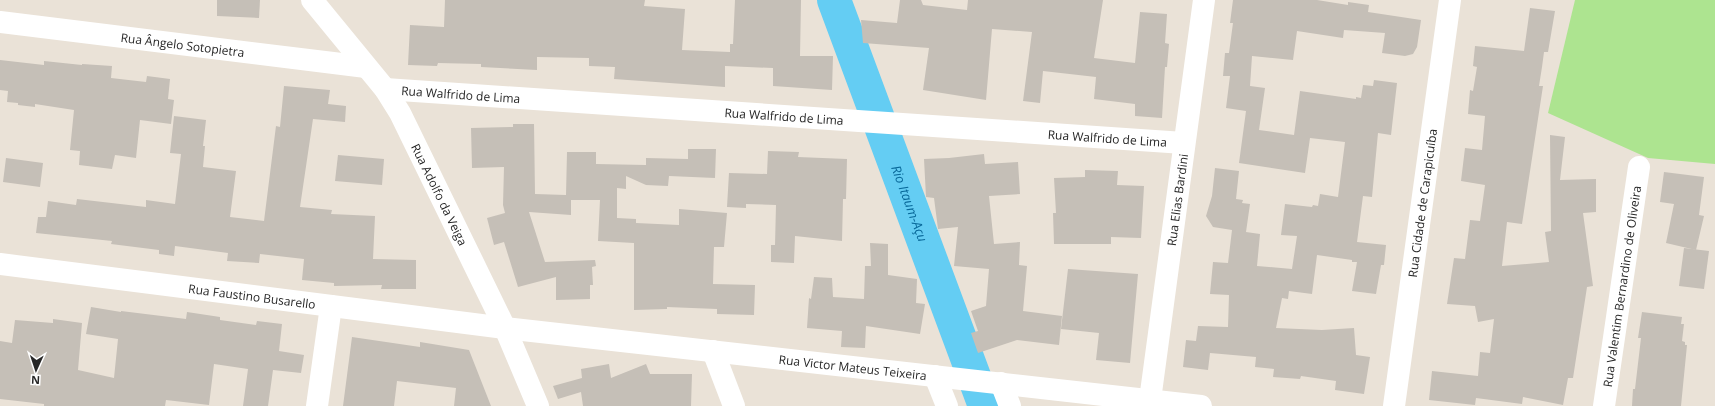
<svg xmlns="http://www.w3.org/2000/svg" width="1715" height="406" font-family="'Open Sans',sans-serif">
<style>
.green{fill:#ade490}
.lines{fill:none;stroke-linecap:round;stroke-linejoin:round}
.river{stroke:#64cdf3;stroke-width:34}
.building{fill:#c5bfb7}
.minor{stroke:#fff;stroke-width:22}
.labels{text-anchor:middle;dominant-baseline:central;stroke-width:4;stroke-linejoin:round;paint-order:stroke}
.street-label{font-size:12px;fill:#272727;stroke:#fff}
.water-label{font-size:13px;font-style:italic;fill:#086899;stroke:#fff}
</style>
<rect width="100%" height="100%" fill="#eae2d7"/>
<path class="green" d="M1575 0H1715V164L1648 158 1548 113Z"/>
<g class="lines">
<path class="river" id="s1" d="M834 0 985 406"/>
</g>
<g class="building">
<path d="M217 0H260L259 18 217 16Z"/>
<path d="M445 0H645L644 6 685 9 682 50 730 52V44H733L735 0H801L800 56H833L832 90 773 86V68L725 66V87L614 79 615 67 589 66V58L537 57V70L481 67V64L438 63 437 66 408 65 410 25 444 27Z"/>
<path d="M900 0H921L923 5 967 10 968 0H1103L1094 58 1135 63 1140 12 1167 14 1165 43 1169 44 1167 67H1165L1162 118 1135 116V104L1094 99 1096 77 1043 71 1040 103 1023 101 1032 32 992 29 986 100 923 90 929 48 863 43 861 20 897 23Z"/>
<path d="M1233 0H1317L1348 5V2L1369 5 1368 12 1421 20 1417 47 1413 54 1405 56 1382 53 1385 33 1344 30 1343 38 1297 31 1293 60 1252 56 1250 86 1265 88 1259 130 1294 135 1300 91 1356 99V97L1361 98 1363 85 1373 86 1374 80 1397 83 1391 135 1378 133 1372 197 1363 196 1357 242 1386 245 1384 265H1381L1376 294 1352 291 1357 262H1352V260L1317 255 1312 294 1289 291 1288 299 1282 298 1276 328 1322 330 1354 328 1356 355 1370 357 1364 394 1335 390 1336 381 1301 376 1300 379 1273 377 1274 369 1255 367 1256 357 1210 353 1208 370 1183 367 1186 340 1196 341 1198 326 1228 327 1229 295 1210 294 1213 262 1228 263 1232 230 1213 227 1206 216 1212 196 1215 168 1239 171 1236 199 1243 200 1242 203 1250 204 1246 232 1260 234 1257 266 1292 269 1297 236 1281 235 1285 204 1312 207 1313 205 1318 206 1320 194 1338 197 1345 142 1310 138 1305 173 1239 163 1246 111 1226 108 1230 76H1223L1225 53H1229L1233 23H1230Z"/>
<path d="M1530 8 1555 11 1548 52H1544L1542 67 1539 86H1543L1522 224 1507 222 1502 266 1549 262 1545 232 1551 231 1550 135 1565 137 1560 180 1596 179V212L1583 213 1593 286 1587 287 1573 378H1568L1563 405 1523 397 1522 404 1476 398 1475 405 1429 400 1432 371 1478 376 1480 352 1490 353 1494 319 1478 322 1475 306 1447 304 1454 258 1465 259 1470 220 1480 221 1485 185 1461 181 1465 148 1482 150 1485 116 1468 114 1470 90 1473 91 1477 67 1473 66 1475 46 1524 51Z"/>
<path d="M0 60 44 65V61L82 65V64L112 66 111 78 146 82 147 76 170 79 168 99 174 100 171 124 140 120 136 158 115 155 112 169 79 165 80 151 70 150 74 110 35 104V107L18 105V103L7 102 8 91 0 90Z"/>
<path d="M284 86 330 90 328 104 346 106 345 122 313 119 300 207 332 210 331 214 375 216 373 259 416 260V289H381L382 285 334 286V283L302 280 304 259 260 254 259 263 227 261 228 253 175 246 174 256 159 254V250L111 244 112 241 36 233 38 217H46L48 201 76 205 77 199 146 207V200L175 204 181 154 170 153 174 116 206 120 203 146H205L203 167 236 171 230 217 264 221 276 126 280 127Z"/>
<path d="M513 124H534L535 194 566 195 567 152H596V164L646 165V158L688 159V149H716L715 178 669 176 668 186 646 185 626 176V189L617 188V218L636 219V223L679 225V209L727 213 724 247H714L713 284 755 285 754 315 717 314V309L667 307V309L634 310V243L598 241 600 200H571V215L529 212 545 262 595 260 596 266 592 267 593 285H590V299L556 300V277L518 287 504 242 494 245 487 218 505 213 503 205 504 167 472 168 471 128 513 127Z"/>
<path d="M768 151 799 152 798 157 847 159 846 199H843L842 241 795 236 794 263 771 262V245H775L776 205 746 204V208L727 207 729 173 767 174Z"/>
<path d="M984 154 985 164 1018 162 1020 194 989 196 994 244 1020 242 1019 265 1027 266 1023 311 1062 316 1059 345 1017 340 978 353 971 333 978 331 971 311 986 306 989 269 954 266 958 227 938 229 934 198 926 197 924 159 949 158Z"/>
<path d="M338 155 384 159 382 185 335 181Z"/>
<path d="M6 158 43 163 40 187 3 182Z"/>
<path d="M1085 170 1118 171 1117 185 1144 186 1141 238 1111 237V244H1054L1053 213H1056L1054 178 1085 177Z"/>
<path d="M1664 172 1704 177 1699 215 1704 216 1696 250 1666 243 1674 204 1660 202Z"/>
<path d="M870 243 888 244V275L917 279 916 303 925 304 920 334 866 326 865 348 841 347 842 331 807 328 809 298 811 299 814 277 832 278 833 297 864 299 865 266H871Z"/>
<path d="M1684 248 1709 251 1704 289 1679 286Z"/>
<path d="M1068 269 1138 274 1130 363 1096 360 1099 333 1061 329Z"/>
<path d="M91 307 121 312V311L186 319 187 312 220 317V320L256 325 257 321 282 324 279 351 304 355 301 373 273 370 268 406H243L248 369 214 364 209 405 166 400 165 406H44V404L0 399V341L12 343 15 320 53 323V319L82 323 78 370 114 378 118 339 86 334Z"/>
<path d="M1642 312 1682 317 1681 324H1684L1682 341 1685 342V345H1687L1681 406H1632L1633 389H1635L1641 338H1638Z"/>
<path d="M352 337 420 347V342L469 350 491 406H454L456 388 397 381 394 406H343Z"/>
<path d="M609 364 611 378 646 364 650 374H692L691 406H583L581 392 558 399 553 386 582 378 581 369Z"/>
</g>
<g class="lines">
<g class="minor">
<path id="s2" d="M312 0 385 89 400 113 505 328 538 406"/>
<path id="s3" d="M0 22 366 67"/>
<path id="s4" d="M385 89 1184 143"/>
<path id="s5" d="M0 264 505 328 1201 406"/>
<path d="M713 351 734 406"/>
<path d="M935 376 947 406"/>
<path d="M1001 383 1010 406"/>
<path id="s6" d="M1150 400 1204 0"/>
<path d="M317 406 331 306"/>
<path id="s7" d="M1394 406 1450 0"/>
<path id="s8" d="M1604 406 1639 167"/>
</g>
</g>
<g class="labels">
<g class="street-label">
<text stroke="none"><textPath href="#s3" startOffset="184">Rua Ângelo Sotopietra</textPath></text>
<text stroke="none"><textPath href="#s4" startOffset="76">Rua Walfrido de Lima</textPath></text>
<text stroke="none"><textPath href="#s4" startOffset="400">Rua Walfrido de Lima</textPath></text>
<text stroke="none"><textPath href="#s4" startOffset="724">Rua Walfrido de Lima</textPath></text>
<text stroke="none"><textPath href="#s2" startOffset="234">Rua Adolfo da Veiga</textPath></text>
<text stroke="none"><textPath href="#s6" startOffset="202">Rua Elias Bardini</textPath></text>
<text stroke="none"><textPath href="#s7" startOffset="205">Rua Cidade de Carapicuíba</textPath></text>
<text stroke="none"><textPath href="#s8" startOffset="121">Rua Valentim Bernardino de Oliveira</textPath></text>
<text stroke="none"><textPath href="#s5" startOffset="254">Rua Faustino Busarello</textPath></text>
<text stroke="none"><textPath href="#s5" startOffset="859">Rua Victor Mateus Teixeira</textPath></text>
</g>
<g class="water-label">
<text stroke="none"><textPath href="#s1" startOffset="217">Rio Itaum-Açu</textPath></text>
</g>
</g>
<g transform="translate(36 370) rotate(183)" stroke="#ffffff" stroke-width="3" paint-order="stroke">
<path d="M0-3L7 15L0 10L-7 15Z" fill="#272727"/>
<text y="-6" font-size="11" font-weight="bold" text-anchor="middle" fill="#272727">N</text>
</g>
</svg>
